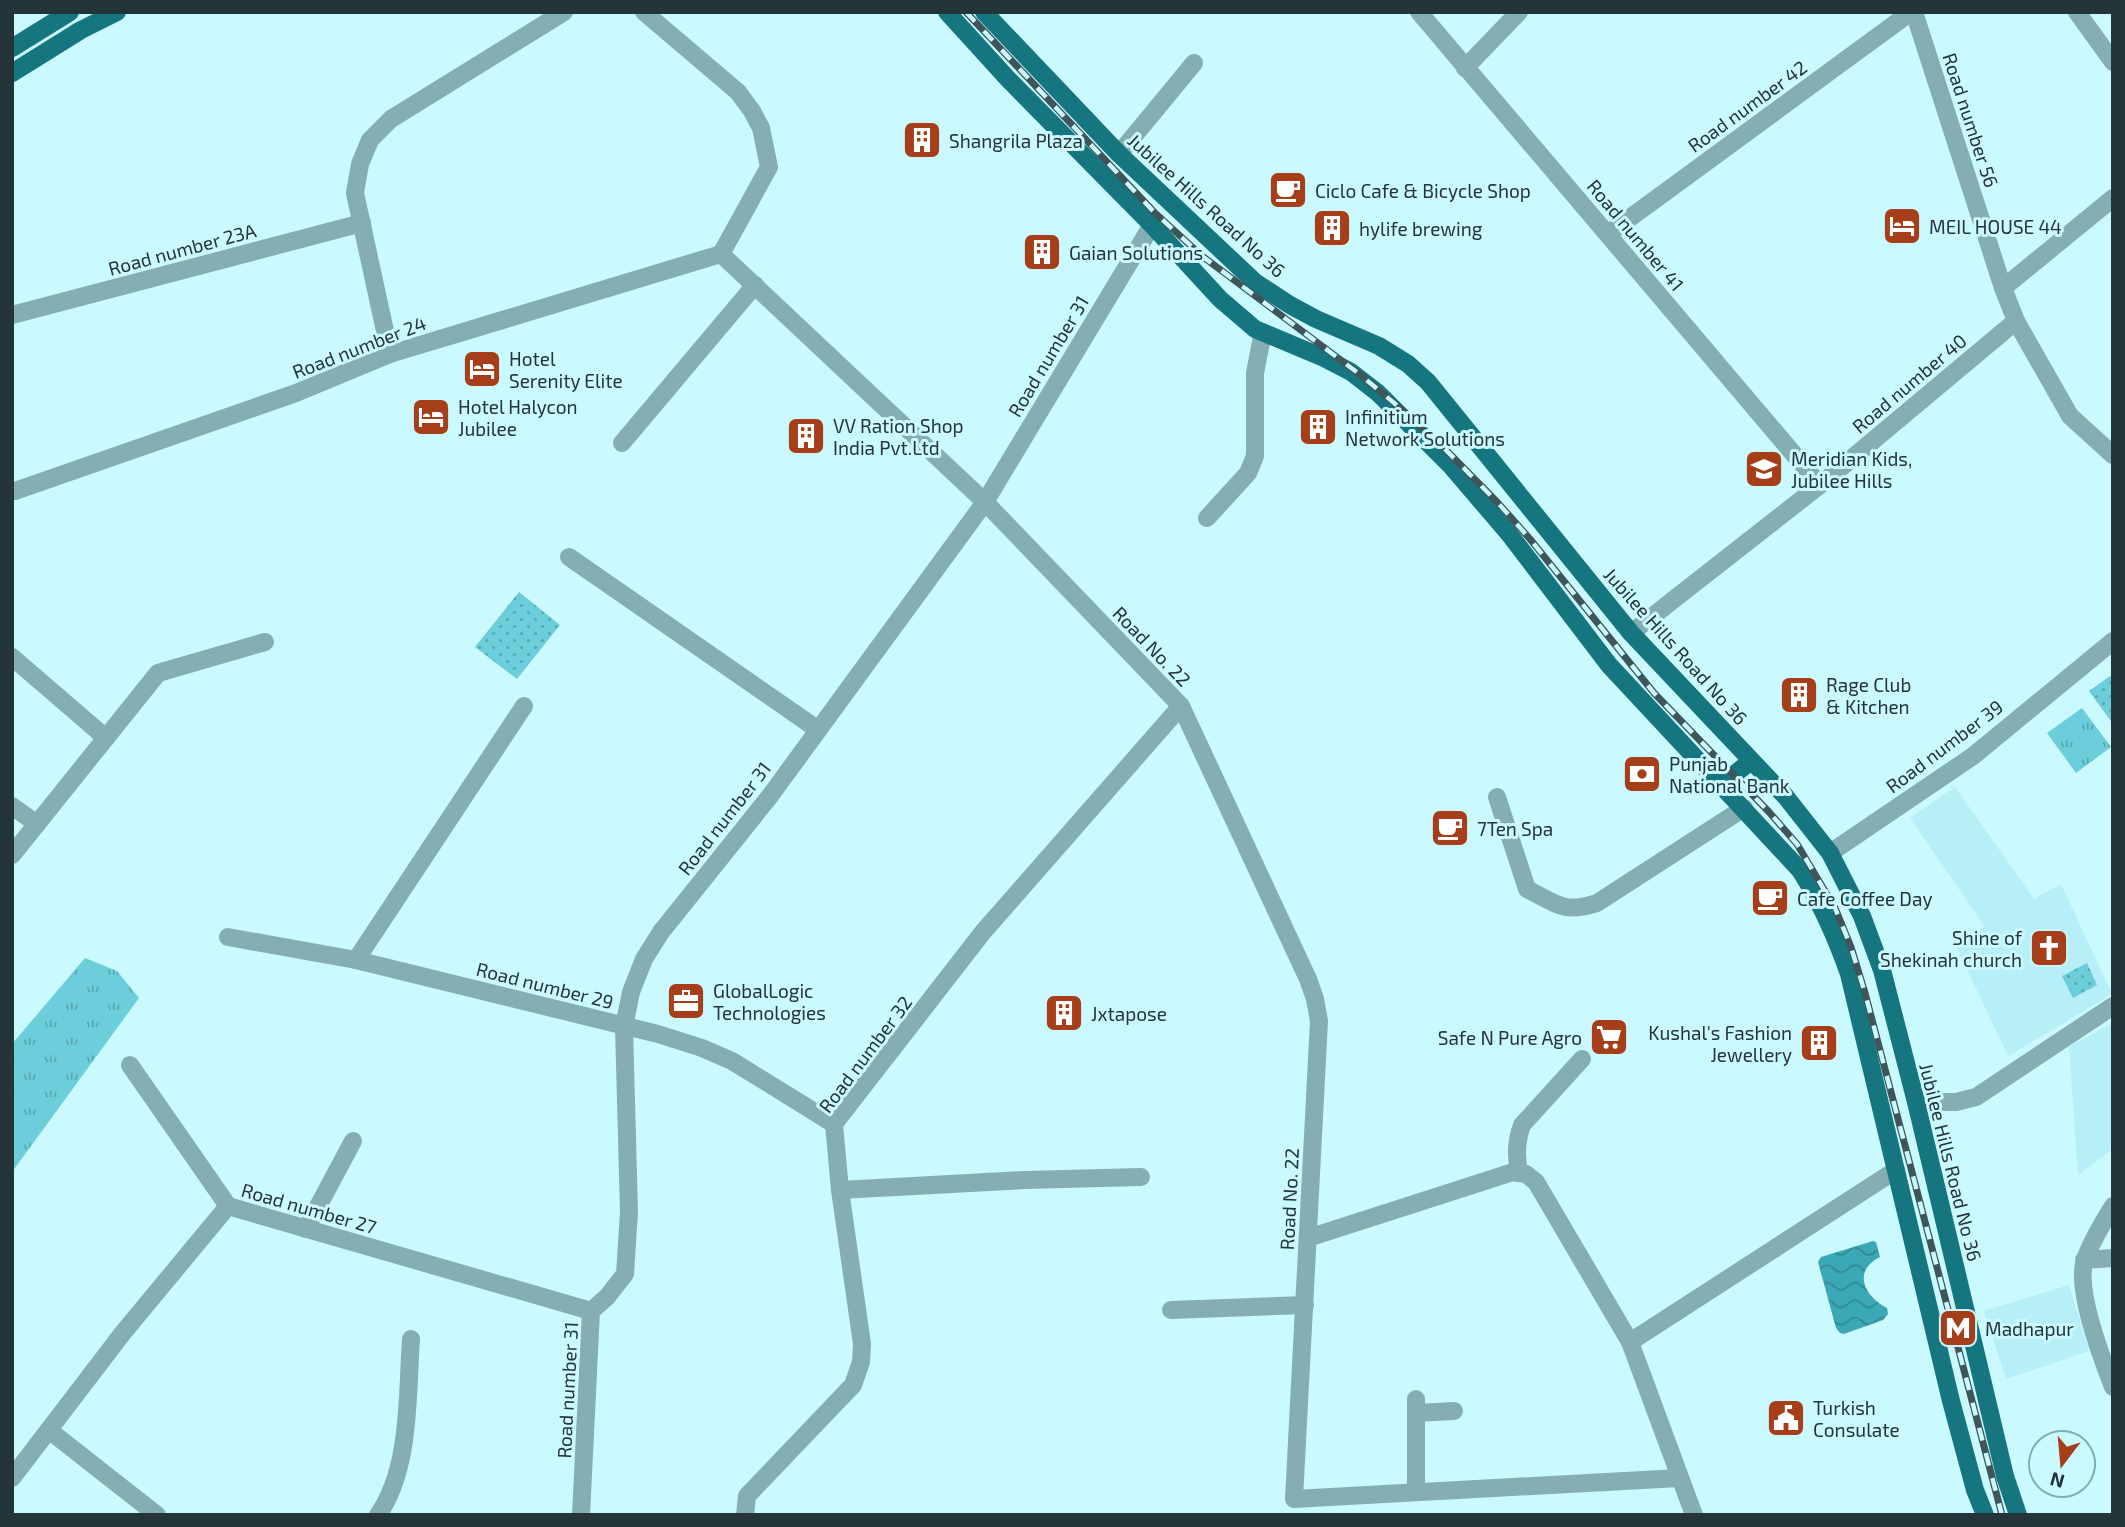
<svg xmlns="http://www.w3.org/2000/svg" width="2125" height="1527" font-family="'Exo 2',sans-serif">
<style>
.built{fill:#b6eff7}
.grass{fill:url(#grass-dots)}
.park{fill:url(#park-tufts)}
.water{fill:url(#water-waves)}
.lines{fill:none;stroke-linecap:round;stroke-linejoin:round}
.minor{stroke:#85aeb3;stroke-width:18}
.major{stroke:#167680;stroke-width:18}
.rail-casing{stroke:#3e5559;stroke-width:7}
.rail{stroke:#caf9ff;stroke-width:4.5;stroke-dasharray:13;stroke-linecap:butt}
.labels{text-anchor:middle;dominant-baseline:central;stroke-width:6;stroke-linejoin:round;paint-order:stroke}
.street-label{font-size:19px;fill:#233538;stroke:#caf9ff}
.poi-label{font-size:19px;fill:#233538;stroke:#caf9ff;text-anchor:start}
</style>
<defs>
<pattern id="grass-dots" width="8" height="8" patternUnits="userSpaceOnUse" patternTransform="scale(1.75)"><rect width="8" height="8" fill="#6cceda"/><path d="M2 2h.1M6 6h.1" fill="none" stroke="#58a8b2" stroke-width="1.8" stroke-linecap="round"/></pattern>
<pattern id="park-tufts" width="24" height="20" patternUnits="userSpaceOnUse" patternTransform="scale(1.75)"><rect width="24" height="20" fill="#6cceda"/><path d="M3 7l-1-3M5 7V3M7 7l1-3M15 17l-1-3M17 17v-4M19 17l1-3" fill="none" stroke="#58a8b2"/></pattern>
<pattern id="water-waves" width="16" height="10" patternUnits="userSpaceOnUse" patternTransform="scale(1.75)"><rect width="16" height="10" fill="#3ba8b5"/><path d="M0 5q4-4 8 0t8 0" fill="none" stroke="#318a94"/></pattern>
</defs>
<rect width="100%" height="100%" fill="#caf9ff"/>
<g class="built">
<path d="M1955 787 2034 899 2061 884 2112 994 2008 1056 1956 946 1985 927 1910 818Z"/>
<path d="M2113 1023V1149L2078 1175 2069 1047Z"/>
<path d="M2069 1285 2089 1351 2006 1379 1984 1311Z"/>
</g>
<g class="grass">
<path d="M519 592 560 625 517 679 475 647Z"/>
<path d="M2113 674V724L2089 691Z"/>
<path d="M2087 963 2097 985 2073 998 2062 976Z"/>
</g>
<g class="park">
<path d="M2082 708 2111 747 2076 773 2047 733Z"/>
<path d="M85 958 117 971 139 998 12 1172V1044Z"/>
</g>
<path class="water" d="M1873 1241 1876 1242 1880 1257C1852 1271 1864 1296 1887 1308L1888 1314 1883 1320 1844 1334 1840 1333 1836 1328 1818 1262 1821 1257Z"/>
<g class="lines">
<g class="minor">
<path d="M644 12 738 92 752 111 761 128 769 167 721 254 985 502 1181 706 1308 979 1315 999 1319 1021 1294 1499 1679 1478"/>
<path d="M1419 12 1820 485"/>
<path d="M1914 12 2003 288 2016 321 2070 416 2113 455"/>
<path d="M2077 12 2113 62"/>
<path d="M1465 68 1519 12"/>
<path d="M1119 154 1194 63"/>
<path d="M1608 234 1911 12"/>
<path d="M2003 288 2113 198"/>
<path d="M12 315 362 223"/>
<path d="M390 354 355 193 360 164 370 140 391 119 564 12"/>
<path d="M622 443 755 285"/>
<path d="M15 491 296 393 390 354 721 254"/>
<path d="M1207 518 1248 473 1255 456V373L1263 332"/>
<path d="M569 557 817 729"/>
<path d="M1631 633 1820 485 2016 321"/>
<path d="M12 657 106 738"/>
<path d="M1497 797 1527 889C1556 904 1564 914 1597 903L1744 808"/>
<path d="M12 806 37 824"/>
<path d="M1830 853 1973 756 2113 641"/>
<path d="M12 855 158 673 265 642"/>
<path d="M228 937 356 960 658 1034 702 1048 732 1061 834 1124"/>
<path d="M356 960 524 706"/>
<path d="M130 1065 228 1206"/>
<path d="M1916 1102H1956L1976 1097 2113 1006"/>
<path d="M1519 1173C1516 1154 1516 1142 1522 1125L1582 1059"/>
<path d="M840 1190 1025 1180 1141 1177"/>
<path d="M2113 1206C2103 1223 2091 1241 2085 1260 2075 1288 2102 1359 2113 1387"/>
<path d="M306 1229 353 1141"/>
<path d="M1308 1238 1513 1172 1526 1174 1536 1182 1630 1342"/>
<path d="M2084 1260 2113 1258"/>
<path d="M1171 1310 1305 1305"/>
<path d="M1416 1399V1492"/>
<path d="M1416 1413 1454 1411"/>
<path d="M50 1431 157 1515"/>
<path d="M12 1478 122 1334 228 1206 591 1311"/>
<path d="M378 1515C411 1468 407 1394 411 1339"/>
<path d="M581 1515 591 1311 607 1297 625 1274 629 1212 624 1027 631 992 644 959 661 932 770 796 985 502 1152 225"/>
<path d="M745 1515 747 1496 853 1385 861 1362 862 1344 840 1190 834 1124 983 932 1181 706"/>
<path d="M1694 1515 1630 1342 1896 1170"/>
</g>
<g class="major">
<path d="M947 12 1008 79 1152 225 1220 299 1255 329 1324 358 1351 372 1378 393 1451 466 1510 535 1609 665 1800 870C1821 903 1836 937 1849 974L1951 1401 1975 1490 1985 1515"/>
<path d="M984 12 1119 154 1255 282 1290 305 1316 319 1379 346 1408 364 1428 382 1631 633 1786 797 1830 853 1862 916 1882 970 1916 1102 2005 1476 2018 1515"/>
<path d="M12 48 70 12"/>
<path d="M12 73 81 30 117 12"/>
<path d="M1721 785 1751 761"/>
</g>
<g class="rail-casing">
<path id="rail" d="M966 12 1154 212 1202 256 1358 373 1399 407 1444 448 1498 503 1530 539 1654 693 1769 812 1797 844 1835 908 1851 947 1865 993 2002 1515"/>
</g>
<use href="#rail" class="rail"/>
</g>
<defs>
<g id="building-square" transform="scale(2.0125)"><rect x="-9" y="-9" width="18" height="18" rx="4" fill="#a53e19" stroke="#caf9ff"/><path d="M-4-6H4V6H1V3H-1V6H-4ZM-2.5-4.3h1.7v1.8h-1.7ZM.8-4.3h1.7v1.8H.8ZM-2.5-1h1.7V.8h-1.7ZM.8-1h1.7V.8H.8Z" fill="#fff"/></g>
<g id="cafe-square" transform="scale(2.0125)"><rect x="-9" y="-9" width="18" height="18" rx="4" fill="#a53e19" stroke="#caf9ff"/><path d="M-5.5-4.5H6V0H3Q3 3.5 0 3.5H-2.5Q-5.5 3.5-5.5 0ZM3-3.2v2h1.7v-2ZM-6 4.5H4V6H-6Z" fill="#fff"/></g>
<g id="hotel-square" transform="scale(2.0125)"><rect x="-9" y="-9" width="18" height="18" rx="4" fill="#a53e19" stroke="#caf9ff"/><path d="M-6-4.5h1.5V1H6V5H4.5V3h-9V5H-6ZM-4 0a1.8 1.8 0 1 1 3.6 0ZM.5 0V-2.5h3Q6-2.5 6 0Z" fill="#fff"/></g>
<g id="school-square" transform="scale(2.0125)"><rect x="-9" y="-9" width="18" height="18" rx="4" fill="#a53e19" stroke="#caf9ff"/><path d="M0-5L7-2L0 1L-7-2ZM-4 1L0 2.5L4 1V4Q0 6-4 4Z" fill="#fff"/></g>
<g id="bank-square" transform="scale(2.0125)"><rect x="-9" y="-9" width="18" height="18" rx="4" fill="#a53e19" stroke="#caf9ff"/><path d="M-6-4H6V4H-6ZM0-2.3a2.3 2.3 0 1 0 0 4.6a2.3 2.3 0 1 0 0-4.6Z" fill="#fff"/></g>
<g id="church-square" transform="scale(2.0125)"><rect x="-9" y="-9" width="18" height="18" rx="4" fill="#a53e19" stroke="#caf9ff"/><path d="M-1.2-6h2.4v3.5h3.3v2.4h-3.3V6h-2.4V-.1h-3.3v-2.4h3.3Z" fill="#fff"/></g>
<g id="office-square" transform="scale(2.0125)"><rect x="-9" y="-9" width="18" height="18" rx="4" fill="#a53e19" stroke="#caf9ff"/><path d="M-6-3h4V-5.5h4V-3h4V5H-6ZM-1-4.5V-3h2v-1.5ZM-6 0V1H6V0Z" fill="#fff"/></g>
<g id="supermarket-square" transform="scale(2.0125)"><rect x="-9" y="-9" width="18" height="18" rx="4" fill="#a53e19" stroke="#caf9ff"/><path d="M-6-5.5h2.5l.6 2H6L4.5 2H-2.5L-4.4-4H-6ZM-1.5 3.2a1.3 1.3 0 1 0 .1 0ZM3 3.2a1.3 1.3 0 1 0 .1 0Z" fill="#fff"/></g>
<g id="metro-square" transform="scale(2.0125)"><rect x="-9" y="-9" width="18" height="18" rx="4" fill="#a53e19" stroke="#caf9ff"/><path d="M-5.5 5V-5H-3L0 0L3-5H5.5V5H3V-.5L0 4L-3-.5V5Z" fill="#fff"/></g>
<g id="civic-square" transform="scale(2.0125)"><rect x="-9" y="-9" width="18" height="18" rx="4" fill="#a53e19" stroke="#caf9ff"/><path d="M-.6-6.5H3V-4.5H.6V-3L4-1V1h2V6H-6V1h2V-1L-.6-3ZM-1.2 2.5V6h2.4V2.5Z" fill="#fff"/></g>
</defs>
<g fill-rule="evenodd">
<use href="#building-square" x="922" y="140"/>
<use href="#cafe-square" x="1288" y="190"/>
<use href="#hotel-square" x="1902" y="226"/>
<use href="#building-square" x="1332" y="228"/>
<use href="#building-square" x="1042" y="252"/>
<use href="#hotel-square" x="482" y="369"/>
<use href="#hotel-square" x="431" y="417"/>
<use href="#building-square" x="1318" y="427"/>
<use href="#building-square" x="806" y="436"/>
<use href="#school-square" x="1764" y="469"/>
<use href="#building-square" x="1799" y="695"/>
<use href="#bank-square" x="1642" y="774"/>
<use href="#cafe-square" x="1450" y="828"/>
<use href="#cafe-square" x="1770" y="898"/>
<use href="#church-square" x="2049" y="948"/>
<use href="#office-square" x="686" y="1001"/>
<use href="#building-square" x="1064" y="1013"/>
<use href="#supermarket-square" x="1609" y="1037"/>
<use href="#building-square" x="1819" y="1043"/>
<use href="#metro-square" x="1958" y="1328"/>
<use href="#civic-square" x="1786" y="1418"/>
</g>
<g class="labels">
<g class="street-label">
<text transform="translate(1747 106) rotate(-36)">Road number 42</text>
<text transform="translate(1971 120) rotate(72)">Road number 56</text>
<text transform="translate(1207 205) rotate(42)">Jubilee Hills Road No 36</text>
<text transform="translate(1636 235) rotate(50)">Road number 41</text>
<text transform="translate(182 249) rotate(-15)">Road number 23A</text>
<text transform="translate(359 347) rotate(-21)">Road number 24</text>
<text transform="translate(1048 356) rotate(-59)">Road number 31</text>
<text transform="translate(1909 383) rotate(-40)">Road number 40</text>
<text transform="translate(1152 646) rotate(46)">Road No. 22</text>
<text transform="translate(1676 646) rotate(48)">Jubilee Hills Road No 36</text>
<text transform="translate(1944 746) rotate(-37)">Road number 39</text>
<text transform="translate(724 818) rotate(-52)">Road number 31</text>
<text transform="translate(545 985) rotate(14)">Road number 29</text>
<text transform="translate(865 1054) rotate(-53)">Road number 32</text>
<text transform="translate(1951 1162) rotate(76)">Jubilee Hills Road No 36</text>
<text transform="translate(1289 1199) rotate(-87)">Road No. 22</text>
<text transform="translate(309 1208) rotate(16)">Road number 27</text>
<text transform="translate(567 1390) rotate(-87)">Road number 31</text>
</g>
<g class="poi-label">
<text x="949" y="140">Shangrila Plaza</text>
<text x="1315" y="190">Ciclo Cafe &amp; Bicycle Shop</text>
<text x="1929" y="226">MEIL HOUSE 44</text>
<text x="1359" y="228">hylife brewing</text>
<text x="1069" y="252">Gaian Solutions</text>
<text x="509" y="358">Hotel<tspan x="509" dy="22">Serenity Elite</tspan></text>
<text x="458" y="406">Hotel Halycon<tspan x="458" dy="22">Jubilee</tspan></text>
<text x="1345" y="416">Infinitium<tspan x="1345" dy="22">Network Solutions</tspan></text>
<text x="833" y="425">VV Ration Shop<tspan x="833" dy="22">India Pvt.Ltd</tspan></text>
<text x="1791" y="458">Meridian Kids,<tspan x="1791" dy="22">Jubilee Hills</tspan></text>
<text x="1826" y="684">Rage Club<tspan x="1826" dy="22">&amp; Kitchen</tspan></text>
<text x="1669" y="763">Punjab<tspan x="1669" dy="22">National Bank</tspan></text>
<text x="1477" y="828">7Ten Spa</text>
<text x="1797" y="898">Cafe Coffee Day</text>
<text x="2022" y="937" text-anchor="end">Shine of<tspan x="2022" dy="22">Shekinah church</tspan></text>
<text x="713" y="990">GlobalLogic<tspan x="713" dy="22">Technologies</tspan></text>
<text x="1091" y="1013">Jxtapose</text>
<text x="1792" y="1032" text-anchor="end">Kushal's Fashion<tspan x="1792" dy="22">Jewellery</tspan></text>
<text x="1582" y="1037" text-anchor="end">Safe N Pure Agro</text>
<text x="1985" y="1328">Madhapur</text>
<text x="1813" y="1407">Turkish<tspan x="1813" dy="22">Consulate</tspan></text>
</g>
</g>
<rect width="2125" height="1527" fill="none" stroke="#233538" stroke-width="28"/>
<g transform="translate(2062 1464) rotate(196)"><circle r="33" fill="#caf9ff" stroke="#87abaf" stroke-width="2"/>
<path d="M0-5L12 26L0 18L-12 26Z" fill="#a53e19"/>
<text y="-10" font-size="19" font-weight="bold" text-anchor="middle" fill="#233538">N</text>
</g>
</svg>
